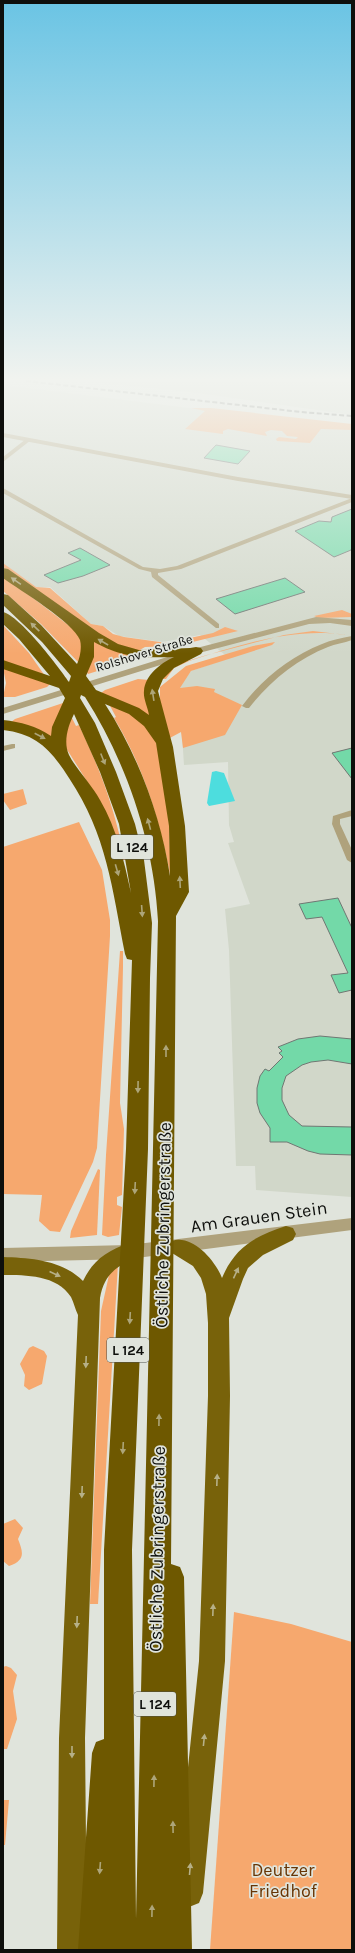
<svg xmlns="http://www.w3.org/2000/svg" width="355" height="1953" font-family="Karla,sans-serif">
<style>
.built{fill:#d1d7c9}
.green{fill:#f6a86e}
.water{fill:#4dddde}
.building{fill:#73d9a8;stroke:#707773}
.lines{fill:none;stroke-linecap:round;stroke-linejoin:round}
.minor{fill:#afa27c;fill-rule:evenodd}
.tertiary{fill:#afa27c;fill-rule:evenodd}
.trunk{fill:#78620a;fill-rule:evenodd}
.motorway{fill:#6e5800;fill-rule:evenodd}
.rail{stroke:#565853;stroke-width:2;stroke-dasharray:5 2.5;stroke-linecap:butt}
.oneway{fill:#ada579}
.oneway2{fill:#b6b088}
.labels{text-anchor:middle;dominant-baseline:central;stroke-width:3.5;stroke-linejoin:round;paint-order:stroke}
.far-street-label{font-size:13px;fill:#0e0f0c;stroke:#e0e4dc}
.shield{fill:#e0e4dc;stroke:#4d4f4a;stroke-width:1}
.shield-label{font-size:14px;font-weight:bold;fill:#0e0f0c}
.near-street-label{font-size:18px;fill:#0e0f0c;stroke:#e0e4dc}
.near-park-label{font-size:18px;fill:#673505;stroke:#e0e4dc}
</style>
<rect width="100%" height="100%" fill="#e0e4dc"/>
<g class="built">
<path d="M84 381H352V415L198 393Z"/>
<path d="M3 385 352 428V1197L256 1190 255 1166H236L229 950 225 909 250 904 228 843 234 842 229 825 228 762 184 765 179 688 191 671 229 658 200 635 163 642 119 636 103 626 91 624 50 587 36 588 3 563Z"/>
</g>
<g class="green">
<path d="M191 408H211L352 424V430L321 429 310 443 277 441 276 439 279 437 296 439 298 437 287 436 282 431 271 430 265 432 267 436 228 429 223 431V434L185 429 205 411Z"/>
<path d="M3 563 36 587 50 588 91 624 103 626 113 634 124 637 167 643 213 633 225 627 238 631 176 646 145 647 138 651 111 644 3 567Z"/>
<path d="M3 575 76 631 83 645 80 664 41 624 3 591Z"/>
<path d="M342 610 352 614V617L319 618 314 616Z"/>
<path d="M3 625 29 653 45 676 3 661Z"/>
<path d="M313 631 346 635C293 627 239 645 189 661L174 668 166 679H162L160 676 184 662 207 655 284 635Z"/>
<path d="M88 636 136 656 129 661 88 674 85 670Z"/>
<path d="M275 642 272 645 191 671 180 688 197 686 215 689 214 692 242 705 225 735 183 748 181 732 168 739 160 708V687L186 666 253 646Z"/>
<path d="M3 668 50 684 47 687 15 697H3L6 683Z"/>
<path d="M138 679 149 680 155 724 101 693 105 690Z"/>
<path d="M63 703 55 741 10 723 15 719Z"/>
<path d="M109 704 127 712 141 721 156 741 168 800 171 879C160 822 144 767 114 718L116 717Z"/>
<path d="M70 714 76 726 79 725C101 771 115 810 125 860H123L116 838 95 794 66 748 64 730Z"/>
<path d="M23 789 27 804 10 810 3 800V794Z"/>
<path d="M79 822 102 870 110 920V936L97 1148 93 1162 60 1232 50 1231 39 1221 42 1195 3 1194V847Z"/>
<path d="M120 951H123V967L120 1103 124 1129 122 1195 117 1197V1205L122 1207 119 1235 108 1237 102 1235 106 1155Z"/>
<path d="M98 1169 100 1170 97 1235 70 1238 71 1231Z"/>
<path d="M118 1264 98 1604H90L101 1311 109 1275Z"/>
<path d="M33 1346 44 1351 47 1356 42 1384 29 1390 24 1386 25 1375 20 1364 29 1348Z"/>
<path d="M15 1519 23 1528 18 1539C23 1552 26 1560 9 1566L3 1561V1524Z"/>
<path d="M234 1612 291 1624 352 1642V1950H210Z"/>
<path d="M6 1666 11 1668 17 1675 13 1691 17 1719 7 1749H4L3 1667Z"/>
<path d="M3 1800H9L5 1845H3Z"/>
</g>
<path class="water" d="M216 771 224 773 235 801 209 806 207 803 212 772Z"/>
<g class="building">
<path d="M216 445 250 451 238 464 204 458Z"/>
<path d="M352 509V548L351 550 339 555 334 557 295 531 319 521 331 522 332 517Z"/>
<path d="M80 548 110 565 83 576 58 583 44 575 81 560 68 553Z"/>
<path d="M285 578 305 592 235 614 216 599Z"/>
<path d="M352 748V779L332 753Z"/>
<path d="M338 898 352 928V990L339 993 331 975 348 973 322 917 306 919 299 904Z"/>
<path d="M320 1036 352 1039V1064L328 1060 311 1062 302 1065 286 1076 282 1088V1100L289 1115 302 1126 352 1127V1155L320 1154 308 1151 287 1142H270V1128L260 1113 257 1103V1088L260 1076 265 1069 269 1071 283 1057 279 1053 282 1051 278 1047 298 1039Z"/>
</g>
<g class="lines">
<g class="minor">
<path d="M26 439 31 440 3 462V457Z"/>
<path d="M3 488 143 567 160 569 177 566 352 498V502L181 569 158 573V575L219 624V628H216L152 577 151 572 139 569 3 493Z"/>
<path d="M352 636V640C344 643 335 644 328 647 297 659 269 682 249 708H246L242 706C262 679 291 656 322 644 331 640 342 638 352 636Z"/>
<path d="M12 744H15V748L3 751V746Z"/>
<path d="M352 810V816L340 819V824L352 850V863L347 860 332 824 333 816Z"/>
</g>
<g class="tertiary">
<path d="M3 433 238 477 352 495V499L238 481 3 437Z"/>
<path d="M316 617 352 620V626L330 623 309 624 199 653 3 714V708L193 649Z"/>
<path d="M352 1218V1230L129 1259 3 1262V1248L129 1245Z"/>
</g>
<g class="trunk">
<path d="M286 1226 293 1228 296 1234 293 1240 263 1255 248 1268 243 1279 229 1318 230 1396 225 1661 203 1893 199 1903 189 1907 179 1903 175 1893 199 1661 208 1396V1323L206 1294 201 1278 193 1266 172 1253 169 1247 172 1241C192 1234 215 1260 222 1278 235 1247 255 1236 286 1226Z"/>
<path d="M129 1243 136 1246 139 1252C136 1259 132 1260 125 1263 110 1271 103 1281 100 1298L85 1738 87 1950H57L59 1738 78 1315C75 1309 74 1303 71 1297 57 1275 26 1275 3 1275V1257C31 1258 62 1260 83 1281 93 1260 107 1251 129 1243Z"/>
</g>
<path class="motorway" d="M3 568 8 569 99 633 118 644 139 650 190 648 196 647 201 648 203 651 201 654 174 668 163 679 158 691 173 747 185 826 189 892 176 916 171 1564 180 1567 184 1577 192 1950H78L92 1753 96 1742 104 1739V1550L126 1149 132 960 127 959 125 954C112 888 107 835 69 778 51 750 37 734 3 730V720C21 722 36 726 51 736L52 727 65 698 59 688 3 669V660L50 676 19 639 3 624V612C20 616 58 666 69 682L71 676 42 642 3 605V594L8 595 41 625 77 664C80 658 82 647 80 640 73 622 21 591 3 578ZM94 642C123 658 142 658 174 657 161 663 145 675 144 691 143 698 148 708 149 715L139 708 96 690 86 676 94 657ZM81 695 85 697C127 763 154 843 158 921L136 1919 132 1550 148 1149 150 978 152 923 144 860 135 824 116 772 95 723 80 698ZM105 704 129 714 144 726 156 743 169 826 170 876C161 816 138 755 105 704ZM74 714 100 772 119 824 131 893C124 861 117 829 100 800 92 785 76 769 69 755 63 742 68 726 74 714Z"/>
<path class="rail" d="M26 381 301 412 352 416"/>
</g>
<defs><path id="oneway-solid" d="M-6-.8H1V-3.2L6.5 0L1 3.2V.8H-6Z"/></defs>
<g class="oneway">
<use href="#oneway-solid" transform="translate(16 581) rotate(-145)"/>
<use href="#oneway-solid" transform="translate(35 627) rotate(-136)"/>
<use href="#oneway-solid" transform="translate(103 642) rotate(-150)"/>
<use href="#oneway-solid" transform="translate(153 695) rotate(-99)"/>
<use href="#oneway-solid" transform="translate(40 736) rotate(27)"/>
<use href="#oneway-solid" transform="translate(103 759) rotate(68)"/>
<use href="#oneway-solid" transform="translate(149 824) rotate(-105)"/>
<use href="#oneway-solid" transform="translate(117 870) rotate(74)"/>
<use href="#oneway-solid" transform="translate(180 882) rotate(-93)"/>
<use href="#oneway-solid" transform="translate(142 911) rotate(86)"/>
<use href="#oneway-solid" transform="translate(166 1051) rotate(-90)"/>
<use href="#oneway-solid" transform="translate(138 1087) rotate(91)"/>
<use href="#oneway-solid" transform="translate(135 1188) rotate(93)"/>
<use href="#oneway-solid" transform="translate(130 1318) rotate(93)"/>
<use href="#oneway-solid" transform="translate(159 1420) rotate(-89)"/>
<use href="#oneway-solid" transform="translate(123 1448) rotate(93)"/>
<use href="#oneway-solid" transform="translate(154 1781) rotate(-89)"/>
<use href="#oneway-solid" transform="translate(173 1827) rotate(-91)"/>
<use href="#oneway-solid" transform="translate(100 1868) rotate(94)"/>
<use href="#oneway-solid" transform="translate(152 1911) rotate(-89)"/>
</g>
<g class="oneway2">
<use href="#oneway-solid" transform="translate(236 1273) rotate(-65)"/>
<use href="#oneway-solid" transform="translate(55 1274) rotate(25)"/>
<use href="#oneway-solid" transform="translate(86 1362) rotate(92)"/>
<use href="#oneway-solid" transform="translate(217 1480) rotate(-88)"/>
<use href="#oneway-solid" transform="translate(82 1492) rotate(92)"/>
<use href="#oneway-solid" transform="translate(213 1610) rotate(-88)"/>
<use href="#oneway-solid" transform="translate(77 1622) rotate(92)"/>
<use href="#oneway-solid" transform="translate(204 1740) rotate(-84)"/>
<use href="#oneway-solid" transform="translate(72 1752) rotate(90)"/>
<use href="#oneway-solid" transform="translate(190 1869) rotate(-85)"/>
</g>
<linearGradient id="sky" x2="0" y2="1"><stop stop-color="#6ac4e4"/><stop offset="0.58" stop-color="#f1f3ef"/><stop offset="1" stop-color="#f1f3ef" stop-opacity="0"/></linearGradient>
<rect width="355" height="654" fill="url(#sky)"/>
<g class="labels">
<g class="far-street-label">
<text transform="translate(144 653) rotate(-17)">Rolshover Straße</text>
</g>
<g class="shield">
<rect x="111" y="835" width="42" height="24" rx="3"/>
<rect x="107" y="1338" width="42" height="24" rx="3"/>
<rect x="134" y="1692" width="42" height="24" rx="3"/>
</g>
<g class="shield-label">
<text x="132" y="847">L 124</text>
<text x="128" y="1350">L 124</text>
<text x="155" y="1704">L 124</text>
</g>
<g class="near-street-label">
<text transform="translate(259 1217) rotate(-8)">Am Grauen Stein</text>
<text transform="translate(163 1225) rotate(-89)">Östliche Zubringerstraße</text>
<text transform="translate(157 1549) rotate(-89)">Östliche Zubringerstraße</text>
</g>
<g class="near-park-label">
<text x="283" y="1870">Deutzer<tspan x="283" dy="21">Friedhof</tspan></text>
</g>
</g>
<rect width="355" height="1953" fill="none" stroke="#0e0f0c" stroke-width="8"/>
</svg>
